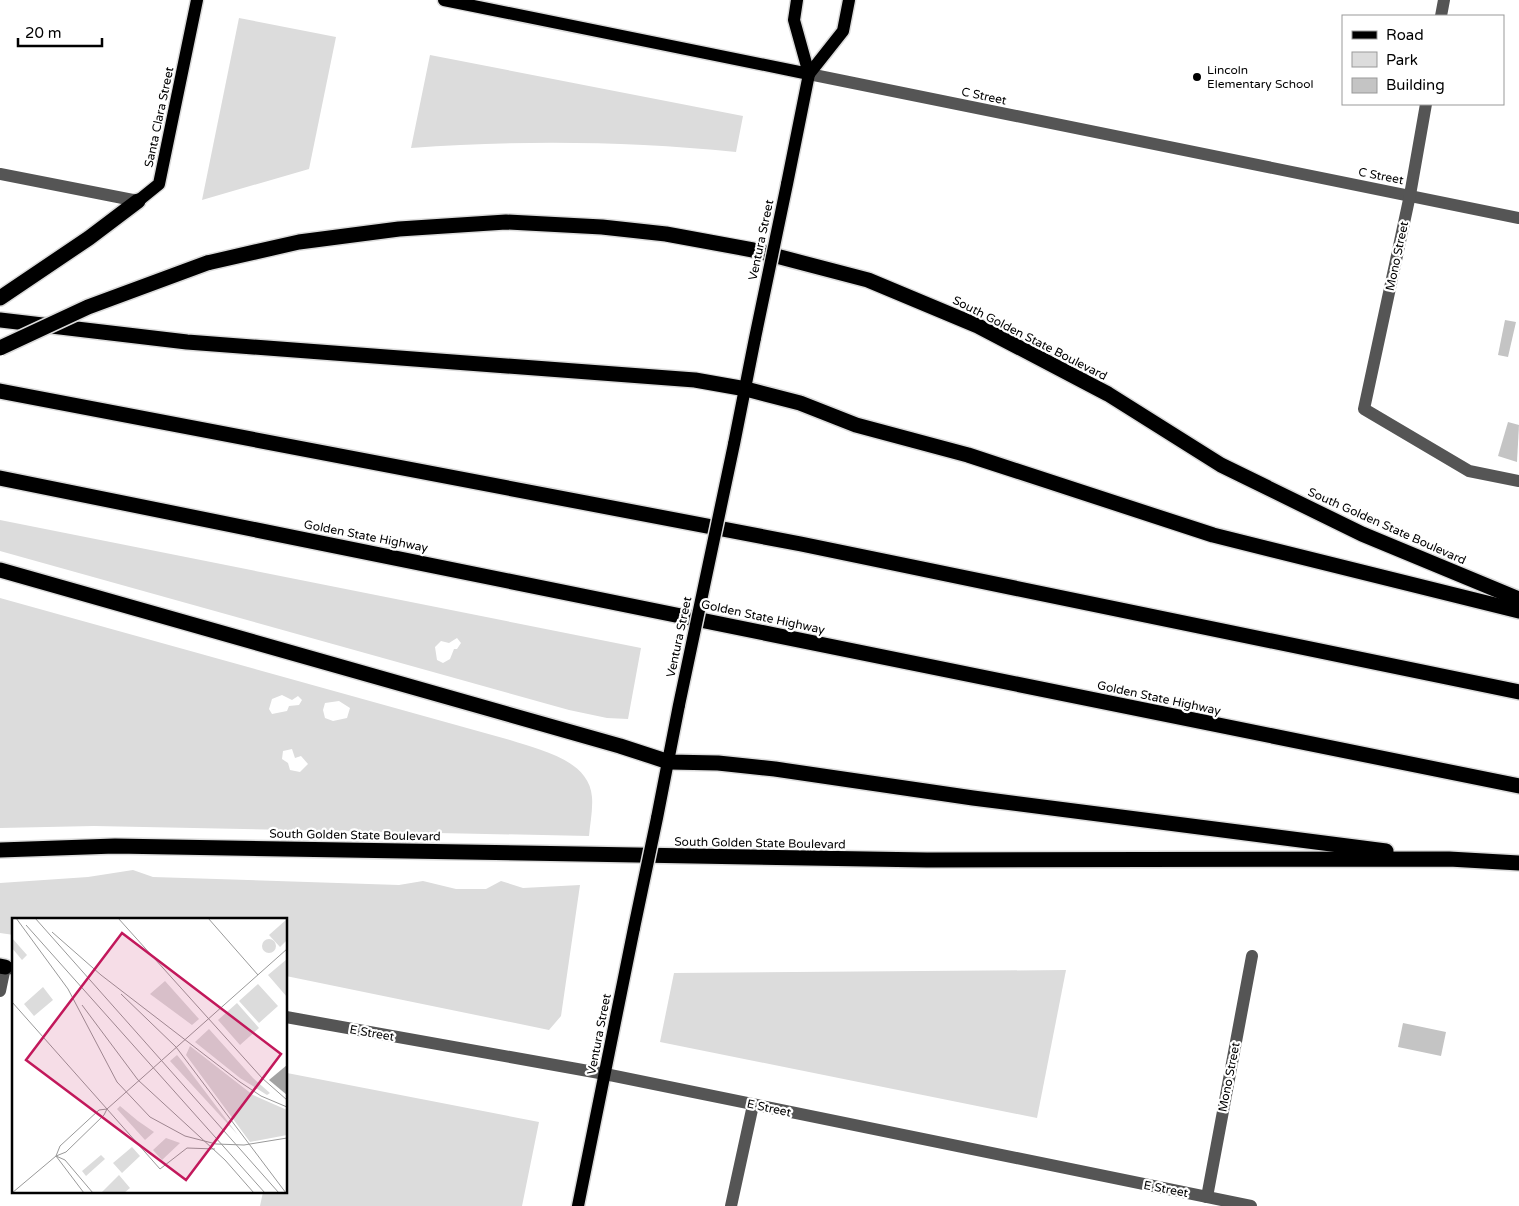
<svg xmlns="http://www.w3.org/2000/svg" width="1519" height="1206" font-family="'Varela Round',sans-serif">
<style>
.green{fill:#dcdcdc;fill-rule:evenodd}
.building{fill:#c4c4c4}
.lines{fill:none;stroke-linecap:round;stroke-linejoin:round}
.major-casing{stroke:#dbdbdb;stroke-width:15}
.highway-casing{stroke:#dbdbdb;stroke-width:18}
.minor{stroke:#555;stroke-width:12}
.major{stroke:#000;stroke-width:12}
.highway{stroke:#000;stroke-width:15}
.major-bridge-casing{stroke:#dbdbdb;stroke-width:15;stroke-linecap:butt}
.highway-bridge-casing{stroke:#dbdbdb;stroke-width:18;stroke-linecap:butt}
.major-bridge{stroke:#000;stroke-width:12}
.highway-bridge{stroke:#000;stroke-width:15}
.poi-dot{fill:#000;stroke:#fff;stroke-width:2}
.labels{text-anchor:middle;dominant-baseline:central;stroke-width:4.5;stroke-linejoin:round;paint-order:stroke}
.poi-label{font-size:12px;fill:#000;stroke:#fff;text-anchor:start}
.street-label{font-size:12px;fill:#000;stroke:#fff}
.inset-road{fill:none;stroke:#999;stroke-width:1}
.view{fill:#c2185b;fill-opacity:0.15;stroke:#c2185b;stroke-width:2.5}
.inset-edge{fill:none;stroke:#000;stroke-width:2.5}
</style>
<rect width="100%" height="100%" fill="#fff"/>
<g class="green">
<path d="M239 18 336 37 309 169 202 200Z"/>
<path d="M430 55 743 116 736 152C627 141 520 140 411 148Z"/>
<path d="M0 520 641 648 628 719 607 718 569 710 0 551ZM457 638 461 643 457 649H454L450 659 443 663 437 660 435 647 441 641 449 643Z"/>
<path d="M0 598 510 740C539 750 589 759 592 797 593 810 590 824 589 836L94 826 0 828ZM282 695 292 700 298 696 302 700 299 705 289 706 287 711 272 714 269 709 272 699ZM339 701 350 708 347 718 333 721 325 718 323 710 325 703ZM292 749 295 758 301 756 308 764 300 772 290 770 288 763 282 759 283 751Z"/>
<path d="M133 870 153 877 399 885 423 881 456 889H486L501 881 523 888 580 885 561 1016 549 1030 286 976V920H14V935L0 933V883L88 877Z"/>
<path d="M1066 970 1037 1118 660 1042 674 973Z"/>
<path d="M287 1073 539 1122 522 1206H260L263 1192H286Z"/>
</g>
<g class="building">
<path d="M1505 320 1516 322 1508 357 1498 355Z"/>
<path d="M1508 422 1519 425 1517 462 1498 456Z"/>
<path d="M1403 1023 1446 1032 1441 1056 1398 1047Z"/>
</g>
<g class="lines">
<g class="major-casing">
<g id="major">
<path d="M444 0 809 74"/>
<path d="M809 74 843 31 849 0"/>
<path d="M787 184 809 74 794 20 797 0"/>
<path d="M138 201 159 184 197 0"/>
<path d="M734 444 755 338"/>
<path d="M657 818 679 705"/>
<path d="M578 1206 634 928"/>
</g>
</g>
<g class="highway-casing">
<g id="highway">
<path d="M207 263 299 242 399 229 506 222 602 227 666 234 753 250 868 280 978 326 1108 394 1221 465 1362 534 1519 599"/>
<path d="M0 298 89 238 138 201"/>
<path d="M0 320 187 342 695 380 746 389 800 403 856 425 968 455 1213 535 1519 611"/>
<path d="M0 391 801 544 1519 692"/>
<path d="M0 478 1519 786"/>
<path d="M0 570 620 746 669 762 718 763 775 769 973 798 1386 851"/>
<path d="M0 850 115 846 927 860 1449 859 1519 863"/>
<path d="M0 966 5 967"/>
</g>
</g>
<g class="minor">
<path d="M1441 16 1444 0"/>
<path d="M809 74 1519 218"/>
<path d="M1426 104 1410 195 1364 409 1469 471 1519 481"/>
<path d="M0 174 138 201"/>
<path d="M0 991 5 967 14 969"/>
<path d="M286 1017 605 1074 1251 1206"/>
<path d="M1207 1197 1252 956"/>
<path d="M731 1206 753 1105"/>
</g>
<use href="#major" class="major"/>
<use href="#highway" class="highway"/>
<g class="major-bridge-casing">
<g id="major-bridge">
<path d="M755 338 787 184"/>
<path d="M679 705 734 444"/>
<path d="M634 928 657 818"/>
</g>
</g>
<g class="highway-bridge-casing">
<path id="highway-bridge" d="M0 348 88 307 207 263"/>
</g>
<use href="#major-bridge" class="major-bridge"/>
<use href="#highway-bridge" class="highway-bridge"/>
</g>
<circle class="poi-dot" cx="1197" cy="77" r="5"/>
<g class="labels">
<g class="poi-label">
<text x="1207" y="70">Lincoln<tspan x="1207" dy="14">Elementary School</tspan></text>
</g>
<g class="street-label">
<text transform="translate(984 96) rotate(12)">C Street</text>
<text transform="translate(159 117) rotate(-78)">Santa Clara Street</text>
<text transform="translate(1381 176) rotate(11)">C Street</text>
<text transform="translate(761 240) rotate(-78)">Ventura Street</text>
<text transform="translate(1397 256) rotate(-78)">Mono Street</text>
<text transform="translate(1030 338) rotate(27)">South Golden State Boulevard</text>
<text transform="translate(1387 526) rotate(24)">South Golden State Boulevard</text>
<text transform="translate(366 536) rotate(11)">Golden State Highway</text>
<text transform="translate(763 617) rotate(12)">Golden State Highway</text>
<text transform="translate(679 637) rotate(-78)">Ventura Street</text>
<text transform="translate(1159 698) rotate(12)">Golden State Highway</text>
<text transform="translate(355 835) rotate(1)">South Golden State Boulevard</text>
<text transform="translate(760 843) rotate(1)">South Golden State Boulevard</text>
<text transform="translate(372 1033) rotate(10)">E Street</text>
<text transform="translate(599 1034) rotate(-79)">Ventura Street</text>
<text transform="translate(1229 1077) rotate(-79)">Mono Street</text>
<text transform="translate(769 1108) rotate(12)">E Street</text>
<text transform="translate(1166 1189) rotate(11)">E Street</text>
</g>
</g>
<g transform="translate(12 918)">
<rect width="275" height="275" fill="#fff"/>
<path d="M275 1V22L268 29 257 17ZM0 20 15 37 10 42 0 30ZM250 28a7 7 0 1 1 14 0a7 7 0 1 1-14 0ZM275 41V79L256 57ZM153 63 187 101 180 107 138 76ZM246 66 266 88 247 105 227 83ZM31 69 41 82 22 98 12 86ZM225 85 247 110 228 127 206 102ZM197 111 241 160 258 175 255 177 228 160 183 124ZM178 128 241 177 275 192V217L238 224 174 137ZM165 137 170 143 226 217 158 143ZM108 188 126 203 142 214 133 222 105 191ZM154 220 168 225 150 242 141 232ZM120 229 128 238 110 255 101 245ZM89 237 93 241 74 258 70 253ZM107 257 118 270 112 275H89Z" fill="#dcdcdc"/>
<path d="M275 147V177L257 162Z" fill="#a3a3a3"/>
<path class="inset-road" d="M4 0 56 71 105 164 138 199 173 218 204 226 232 227 275 220M23 0 267 275M106 0 250 160M196 0 246 57M14 7 253 275M40 14 89 57 228 164 249 178 275 189M109 76 164 129 274 275M0 84 95 191M70 87 126 162 213 242 242 275M250 160 275 182M95 191 148 251 175 230M175 230 203 231M44 238 48 228 87 192 95 191 275 31M44 238 53 242 81 275M44 238 72 275M0 275 44 238 54 234 92 197 95 191"/>
<path class="view" d="M110 15 269 136 174 262 14 142Z"/>
<rect width="275" height="275" class="inset-edge"/>
</g>
<rect x="1342" y="15" width="162" height="90" fill="#ffffff" stroke="#999999"/>
<rect x="1352" y="31" width="25" height="8" fill="#000000" stroke="#999999"/>
<text x="1386" y="40" font-size="15" fill="#000000">Road</text>
<rect x="1352" y="52" width="25" height="15" fill="#dcdcdc" stroke="#999999"/>
<text x="1386" y="65" font-size="15" fill="#000000">Park</text>
<rect x="1352" y="78" width="25" height="15" fill="#c4c4c4" stroke="#999999"/>
<text x="1386" y="90" font-size="15" fill="#000000">Building</text>
<path d="M18 38v8h84v-8" fill="none" stroke="#000000" stroke-width="2.5"/>
<text x="25" y="38" font-size="15" fill="#000000" stroke="#ffffff" stroke-width="4" paint-order="stroke">20 m</text>
</svg>
